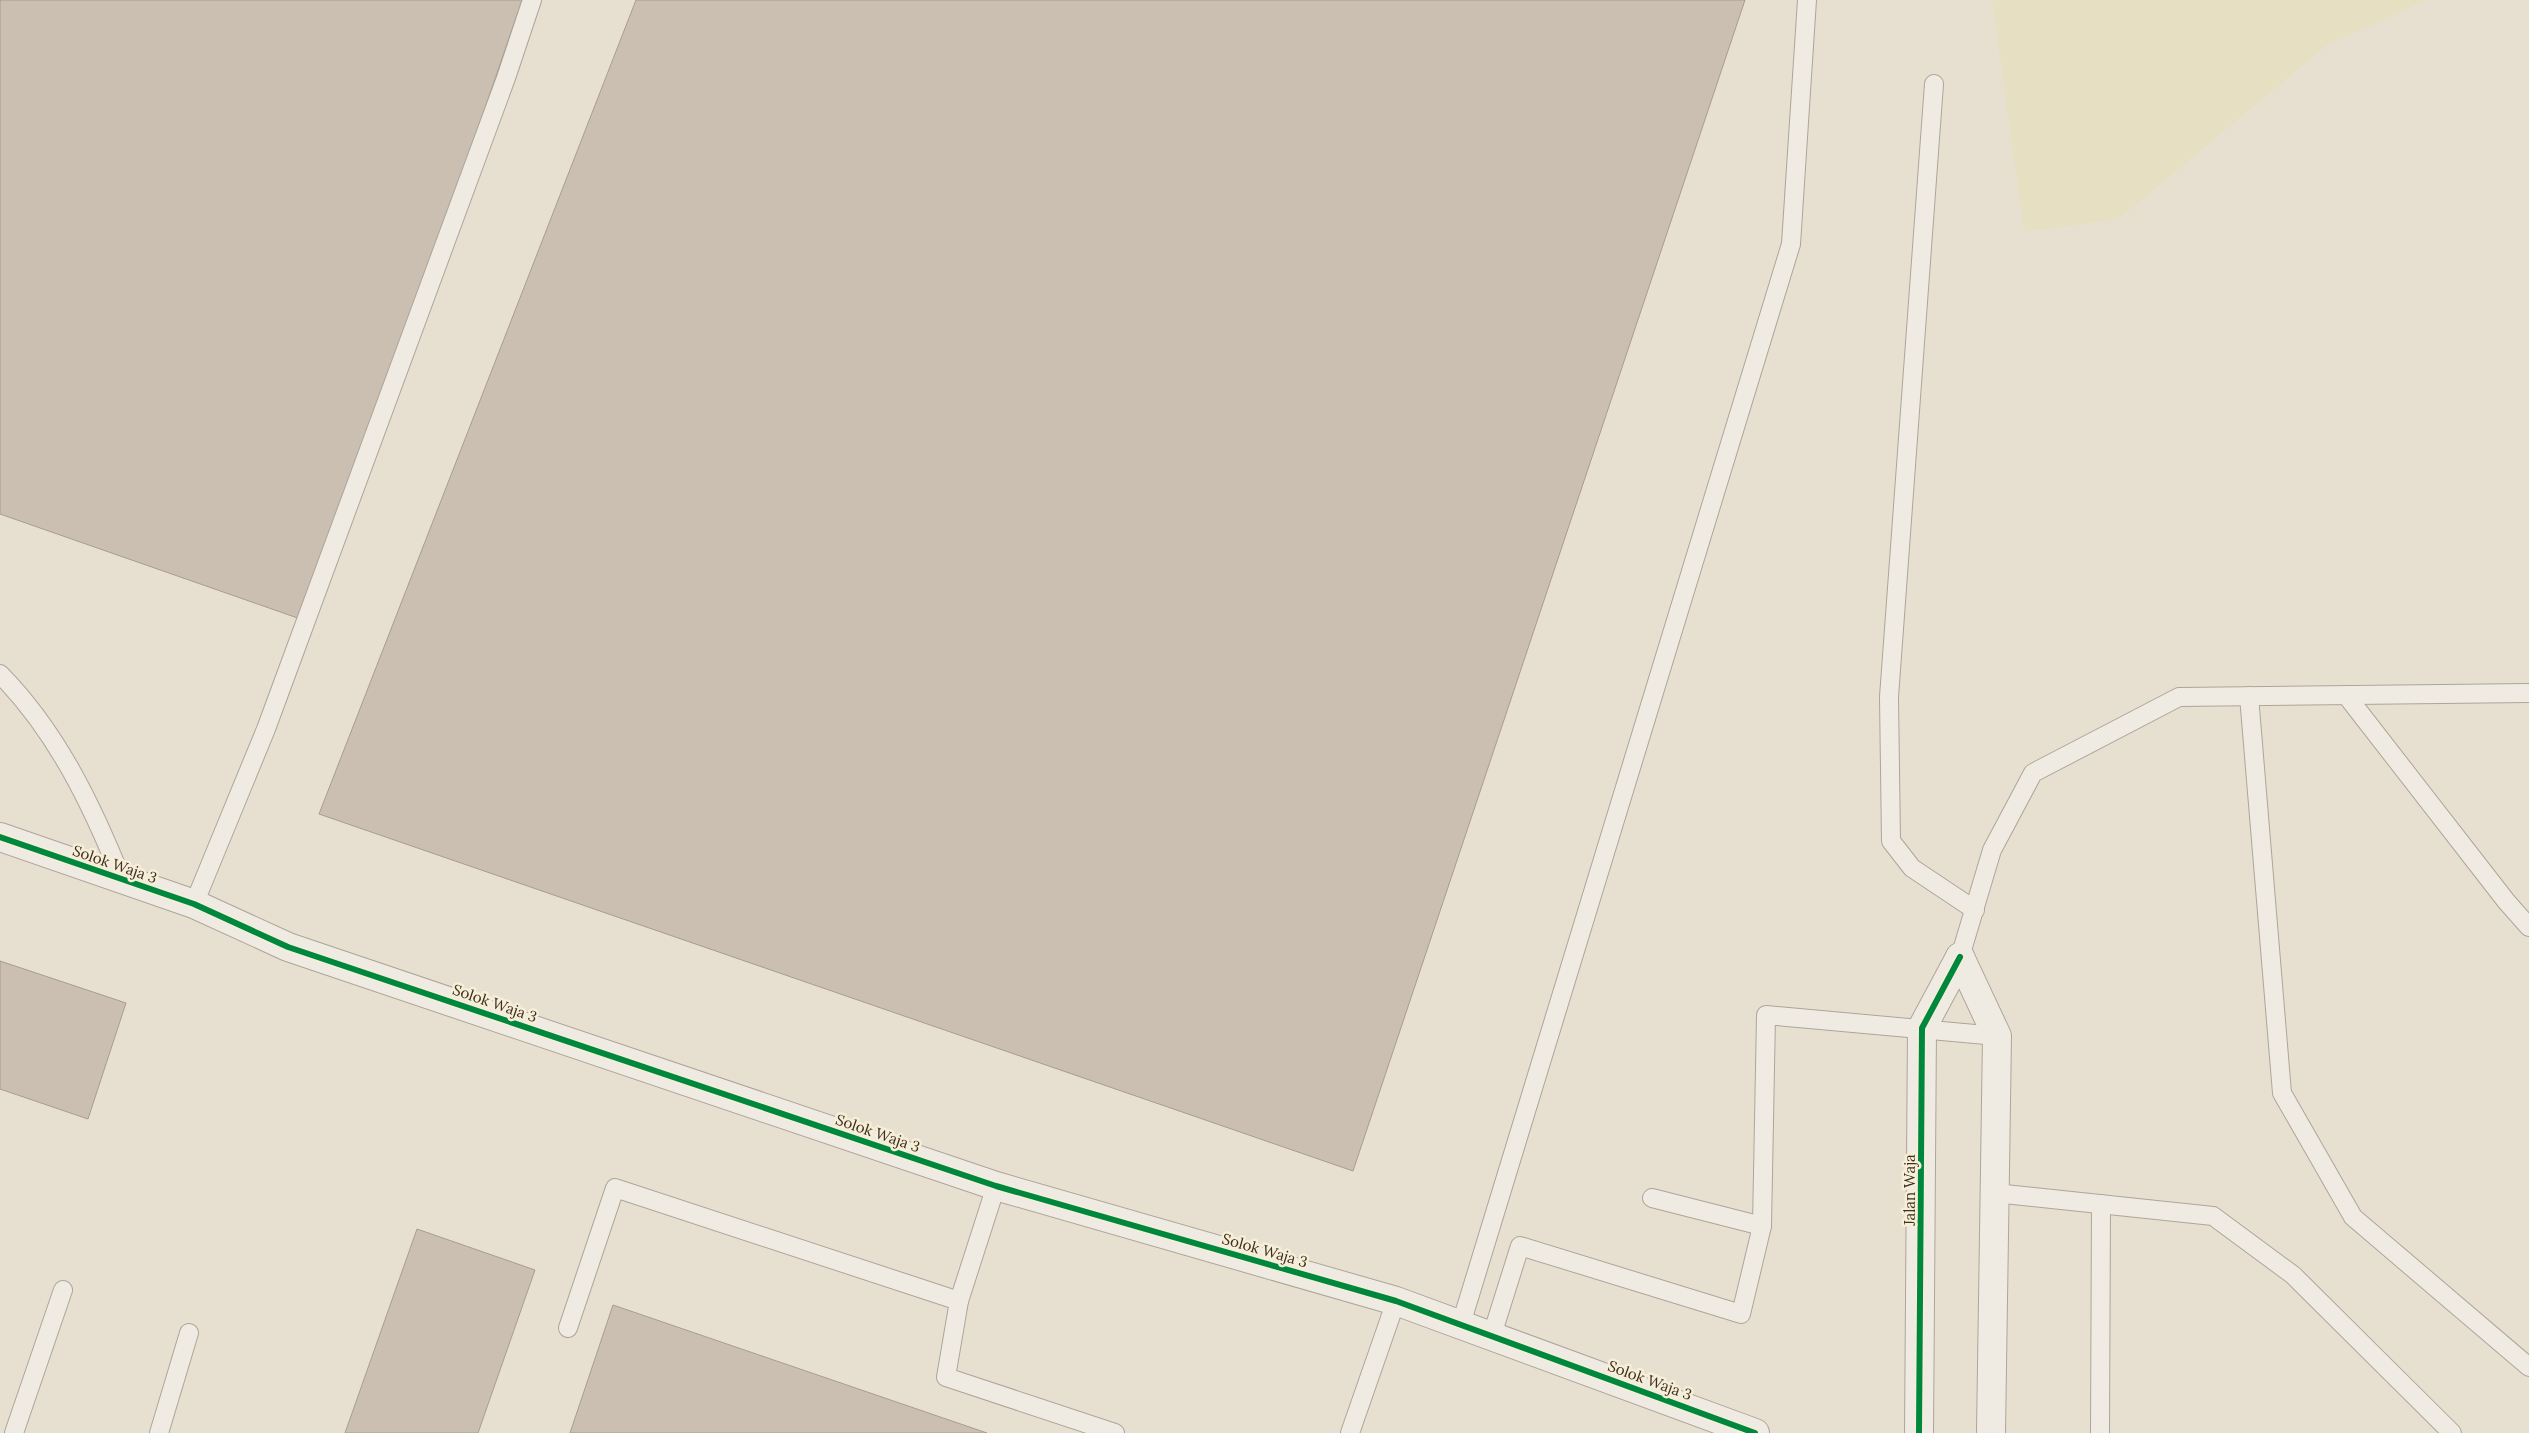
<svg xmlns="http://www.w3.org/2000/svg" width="2529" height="1433" font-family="Lora,serif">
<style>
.farmland{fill:#e6dfc2}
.building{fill:#cbbfb2;stroke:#a89c90}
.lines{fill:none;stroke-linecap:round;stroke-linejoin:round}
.service-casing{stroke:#ada599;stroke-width:20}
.minor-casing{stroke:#ada599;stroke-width:30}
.service{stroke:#efebe3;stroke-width:18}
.minor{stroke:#efebe3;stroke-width:28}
.cycleway-casing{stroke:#f7eed8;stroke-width:9}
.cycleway{stroke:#00873e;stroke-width:6}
.labels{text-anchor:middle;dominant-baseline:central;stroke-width:5;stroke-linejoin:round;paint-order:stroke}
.street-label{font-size:15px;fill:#3d2e20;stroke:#f7eed8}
</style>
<rect width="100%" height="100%" fill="#e7e0d1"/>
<path class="farmland" d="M1992 0H2427L2326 46 2119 219 2024 232Z"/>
<g class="building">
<path d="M0 0H522L309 622 0 514Z"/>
<path d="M636 0H1745L1353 1171 319 814Z"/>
<path d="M0 961 126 1003 88 1119 0 1089Z"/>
<path d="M417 1229 535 1270 478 1433H345Z"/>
<path d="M613 1305 987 1433H570Z"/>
</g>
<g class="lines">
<g class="service-casing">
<g id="service">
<path d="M1934 84 1889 697 1891 841 1912 868 1975 910"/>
<path d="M0 674C57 732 92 805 122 880"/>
<path d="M2346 695 2506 901 2529 927"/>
<path d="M2249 696 2282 1093 2353 1217 2529 1367"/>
<path d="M194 904 266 729 506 78 532 0"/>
<path d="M1960 957 1992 850 2033 773 2179 697 2529 693"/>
<path d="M996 1186 959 1301 946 1377 1115 1433"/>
<path d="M1995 1193 2213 1216 2293 1275 2452 1433"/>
<path d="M1652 1198 1762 1226 1766 1015 1997 1036"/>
<path d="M1461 1324 1791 244 1807 0"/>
<path d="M568 1328 615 1188 959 1301"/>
<path d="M1492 1335 1520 1246 1741 1314 1762 1226"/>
<path d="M14 1433 63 1290"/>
<path d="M159 1433 189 1333"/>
<path d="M1350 1433 1396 1301"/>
<path d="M2100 1433 2101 1204"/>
</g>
</g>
<g class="minor-casing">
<g id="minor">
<path d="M0 837 194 904 288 947 996 1186 1396 1301 1755 1433"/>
<path d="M1960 957 1997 1036 1991 1433"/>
<path d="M1919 1433 1922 1028 1960 957"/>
</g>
</g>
<use href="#service" class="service"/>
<use href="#minor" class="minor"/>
<g class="cycleway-casing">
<g id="cycleway">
<path d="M0 837 194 904 288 947 996 1186 1396 1301 1755 1433"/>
<path d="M1919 1433 1922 1028 1960 957"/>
</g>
</g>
<use href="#cycleway" class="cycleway"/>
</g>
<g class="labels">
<g class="street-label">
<text transform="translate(115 864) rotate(19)">Solok Waja 3</text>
<text transform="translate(495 1003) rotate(19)">Solok Waja 3</text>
<text transform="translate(878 1133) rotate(19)">Solok Waja 3</text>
<text transform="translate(1909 1190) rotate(-90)">Jalan Waja</text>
<text transform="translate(1265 1250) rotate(16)">Solok Waja 3</text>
<text transform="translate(1650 1380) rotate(20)">Solok Waja 3</text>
</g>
</g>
</svg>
